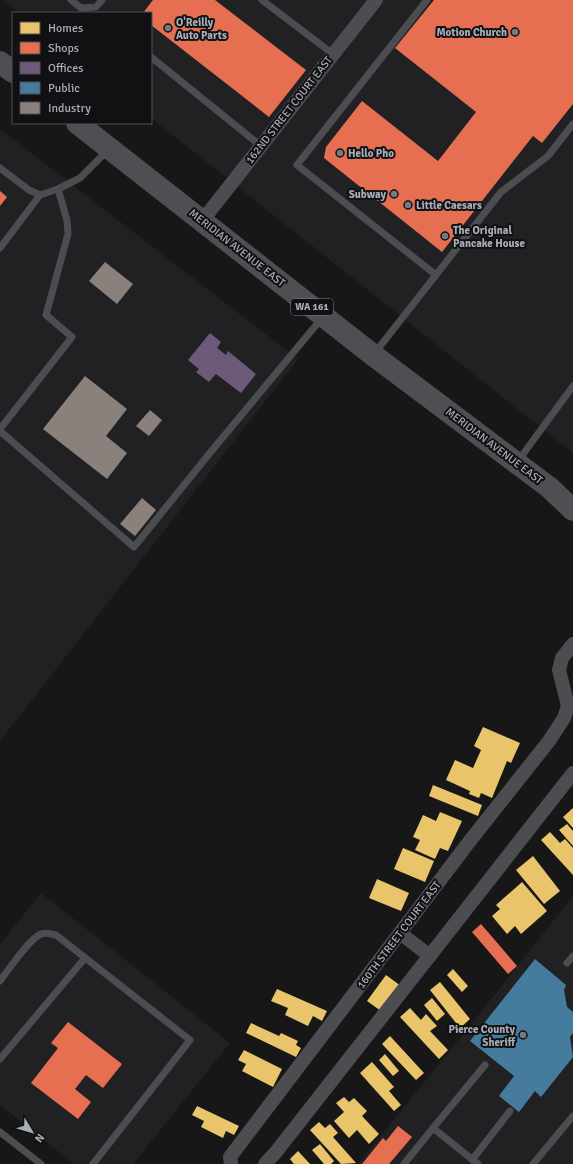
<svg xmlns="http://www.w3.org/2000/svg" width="573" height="1164" font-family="Signika,sans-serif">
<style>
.built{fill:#212123}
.homes{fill:#e9c46a}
.shops{fill:#e76f51}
.offices{fill:#6d597a}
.public{fill:#457b9d}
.industry{fill:#8a817c}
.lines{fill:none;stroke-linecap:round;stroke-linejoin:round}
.service{stroke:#4b4d50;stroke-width:7}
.minor{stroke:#4b4d50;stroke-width:14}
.primary{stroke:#4d4f52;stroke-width:22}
.poi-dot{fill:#757980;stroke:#111113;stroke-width:1.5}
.labels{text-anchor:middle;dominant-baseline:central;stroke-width:4;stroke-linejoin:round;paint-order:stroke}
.shield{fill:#111113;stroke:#7b7f86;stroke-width:1}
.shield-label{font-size:10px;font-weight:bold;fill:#a8aeb8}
.poi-label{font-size:11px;font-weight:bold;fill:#a8aeb8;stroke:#111113;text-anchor:start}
.street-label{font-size:11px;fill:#a8aeb8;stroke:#111113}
</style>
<rect width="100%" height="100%" fill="#171717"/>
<g class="built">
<path d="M2 0H573V453L151 118V13H19Z"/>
<path d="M0 129 298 359 0 741Z"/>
<path d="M41 893 230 1043 133 1164H74L0 1105V944Z"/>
<path d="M573 896V1164H358L464 1033Z"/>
</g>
<g class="homes">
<path d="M483 727 520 743 511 763 507 761 492 798 481 793 479 798 469 794 470 791 446 780 455 760 473 768 481 750 474 746Z"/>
<path d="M433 785 482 805 478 816 429 796Z"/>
<path d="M573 808V828L563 817Z"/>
<path d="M440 812 462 821 448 851 440 848 435 859 415 850 420 840 413 837 423 815 436 821Z"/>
<path d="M567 824 573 831V846L559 830Z"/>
<path d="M550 832 560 843 565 839 573 848V875L541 840Z"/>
<path d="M403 848 434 861 425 882 394 869Z"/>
<path d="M533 856 560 891 544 904 516 870Z"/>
<path d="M377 879 409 893 401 911 369 898Z"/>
<path d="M522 882 547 911 521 934 515 926 507 934 492 916 500 909 496 905Z"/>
<path d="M453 969 468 986 462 992 447 975Z"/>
<path d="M386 975 401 986 381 1011 367 1001Z"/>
<path d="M440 982 470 1019 460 1028 430 990Z"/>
<path d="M277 989 327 1011 322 1021 313 1016 308 1026 285 1015 288 1008 271 1001Z"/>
<path d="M432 998 445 1014 437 1021 424 1005Z"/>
<path d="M410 1008 421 1020 426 1014 437 1026 430 1031 448 1050 439 1059 400 1017Z"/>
<path d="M251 1023 279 1036 281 1033 298 1041 296 1045 301 1048 296 1057 246 1033Z"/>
<path d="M390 1036 424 1073 416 1080 382 1044Z"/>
<path d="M244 1050 282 1069 273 1087 242 1071 246 1064 238 1060Z"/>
<path d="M385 1054 399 1071 393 1076 379 1060Z"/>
<path d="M372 1062 394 1087 389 1091 401 1105 394 1111 360 1073Z"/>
<path d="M344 1097 349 1102 354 1098 367 1111 362 1116 379 1134 369 1144 357 1130 349 1138 334 1121 344 1112 336 1103Z"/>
<path d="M197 1106 239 1126 234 1135 226 1131 223 1138 201 1127 204 1121 192 1115Z"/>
<path d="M319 1122 325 1128 330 1124 338 1133 333 1137 356 1163 341 1164 310 1130Z"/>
<path d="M320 1144 334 1161 331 1164H324L312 1150Z"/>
<path d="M298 1151 310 1164H294L290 1159Z"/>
</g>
<g class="shops">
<path d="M153 0H215L306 70 269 117 151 25V13H143Z"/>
<path d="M434 0H573V104L542 143 533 136 442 252 324 158 326 147 362 101 438 161 476 112 395 48Z"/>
<path d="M0 191 7 197 0 206Z"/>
<path d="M481 924 517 966 508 974 472 932Z"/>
<path d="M68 1022 122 1064 103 1088 86 1075 75 1089 91 1102 78 1119 31 1083 58 1048 51 1043Z"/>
<path d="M398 1126 412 1137 389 1164H362L383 1138 386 1141Z"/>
</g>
<path class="offices" d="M210 333 221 342 217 348 226 355 228 351 256 374 241 393 216 374 209 382 196 372 199 369 188 360Z"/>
<path class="public" d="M535 959 566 985 564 990 567 1007 573 1012V1033L570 1037 573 1057 541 1097 535 1091 519 1112 499 1096 514 1076 470 1041Z"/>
<g class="industry">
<path d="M105 262 133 284 117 304 89 281Z"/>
<path d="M85 376 127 409 106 436 127 453 107 479 43 429Z"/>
<path d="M150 410 162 420 149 436 136 426Z"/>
<path d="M142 498 156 510 135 536 120 524Z"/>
</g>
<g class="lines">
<g class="service">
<path d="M71 0 81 8 96 7 102 0"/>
<path d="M262 0 333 54"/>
<path d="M427 0 297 165 436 275"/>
<path d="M151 57 261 146"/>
<path d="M0 168 29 190 40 195 58 189 80 178 108 150"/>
<path d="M0 248 40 195"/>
<path d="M374 354 501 192 548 156 573 124"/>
<path d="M0 429 72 337 46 315 68 234 67 220 58 189"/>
<path d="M0 431 134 547 209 454 322 318"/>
<path d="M518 461 573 386"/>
<path d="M567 963 573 956"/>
<path d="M0 981C9 969 29 939 41 934 46 932 51 934 56 935L190 1040 93 1164"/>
<path d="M0 1059 85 958"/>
<path d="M433 1128 485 1065"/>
<path d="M0 1132 41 1164"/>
<path d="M472 1160 510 1111"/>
<path d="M404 1164 433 1128 478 1164"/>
<path d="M533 1164 573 1116"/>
</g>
<g class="minor">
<path d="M202 221 376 0"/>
<path d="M400 933 430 956"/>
<path d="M231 1164 230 1157 469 842 549 741 564 718 568 706 559 670 562 658 573 644"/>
<path d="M265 1164 276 1152 573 773"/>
</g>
<g class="primary">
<path d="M0 62 13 72"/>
<path d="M77 123 373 355 550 488 573 510"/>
</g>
</g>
<g class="poi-dot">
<circle cx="168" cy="28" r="4"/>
<circle cx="515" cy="32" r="4"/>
<circle cx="340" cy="153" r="4"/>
<circle cx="394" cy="194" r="4"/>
<circle cx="408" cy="205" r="4"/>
<circle cx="445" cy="236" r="4"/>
<circle cx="523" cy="1035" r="4"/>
</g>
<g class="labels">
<rect class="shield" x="291" y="299" width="42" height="16" rx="3"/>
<g class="shield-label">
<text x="312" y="307">WA 161</text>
</g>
<g class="poi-label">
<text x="176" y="22">O'Reilly<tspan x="176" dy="13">Auto Parts</tspan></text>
<text x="507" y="32" text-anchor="end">Motion Church</text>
<text x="348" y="153">Hello Pho</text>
<text x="386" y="194" text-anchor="end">Subway</text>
<text x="416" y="205">Little Caesars</text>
<text x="453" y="230">The Original<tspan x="453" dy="13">Pancake House</tspan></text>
<text x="515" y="1029" text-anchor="end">Pierce County<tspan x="515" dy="13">Sheriff</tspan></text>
</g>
<g class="street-label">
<text transform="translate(289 110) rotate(-52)">162ND STREET COURT EAST</text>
<text transform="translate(237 248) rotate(38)">MERIDIAN AVENUE EAST</text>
<text transform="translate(494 446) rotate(37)">MERIDIAN AVENUE EAST</text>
<text transform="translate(399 935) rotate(-53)">160TH STREET COURT EAST</text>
</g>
</g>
<rect x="12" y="12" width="140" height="112" fill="#111113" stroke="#4d5055"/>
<rect x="20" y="22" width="20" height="12" fill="#e9c46a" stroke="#4d5055"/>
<text x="48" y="32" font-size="12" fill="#a8aeb8">Homes</text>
<rect x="20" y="42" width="20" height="12" fill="#e76f51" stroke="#4d5055"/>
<text x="48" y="52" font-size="12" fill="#a8aeb8">Shops</text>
<rect x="20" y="62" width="20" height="12" fill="#6d597a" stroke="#4d5055"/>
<text x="48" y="72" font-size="12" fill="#a8aeb8">Offices</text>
<rect x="20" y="82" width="20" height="12" fill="#457b9d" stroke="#4d5055"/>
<text x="48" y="92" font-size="12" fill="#a8aeb8">Public</text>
<rect x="20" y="102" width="20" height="12" fill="#8a817c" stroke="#4d5055"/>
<text x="48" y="112" font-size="12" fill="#a8aeb8">Industry</text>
<g transform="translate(32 1132) rotate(128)" stroke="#111113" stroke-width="3" paint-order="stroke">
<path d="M0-3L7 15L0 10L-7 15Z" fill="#a8aeb8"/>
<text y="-6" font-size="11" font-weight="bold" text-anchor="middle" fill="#a8aeb8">N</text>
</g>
</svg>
